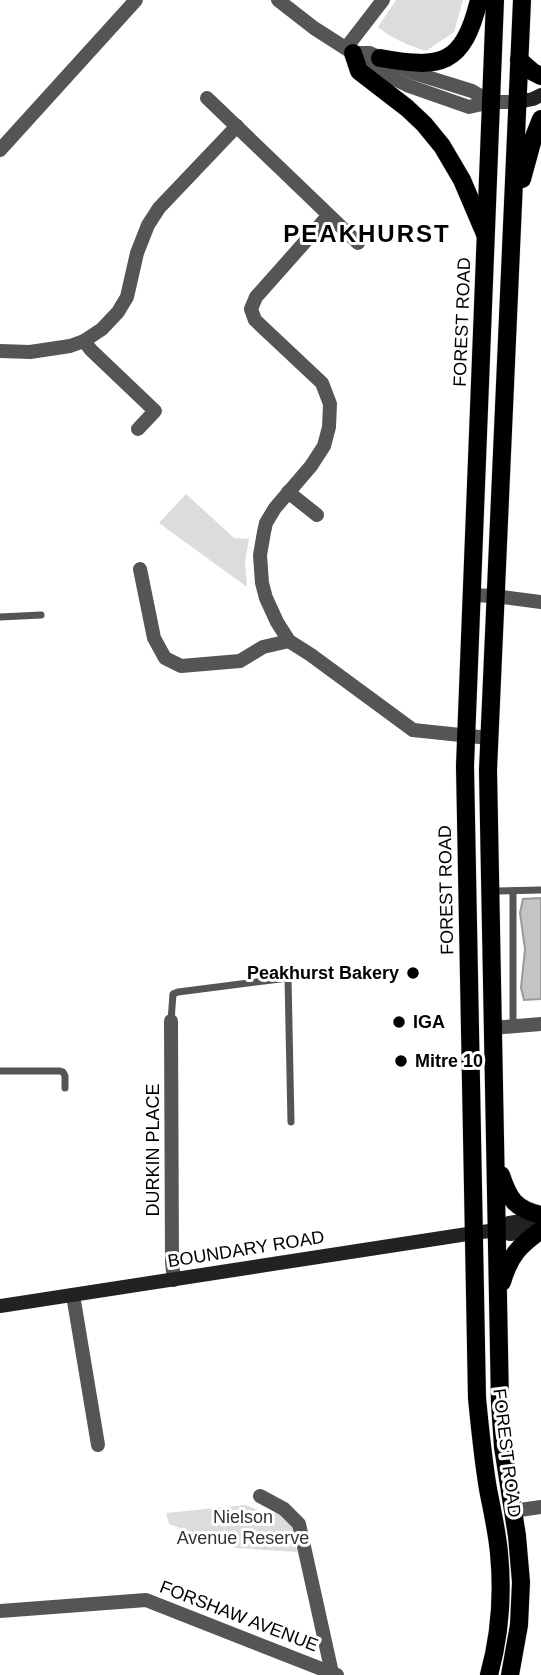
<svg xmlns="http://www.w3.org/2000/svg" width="541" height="1675" font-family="Arial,sans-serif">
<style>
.green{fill:#dcdcdc}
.building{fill:#c4c4c4;stroke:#999;stroke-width:2}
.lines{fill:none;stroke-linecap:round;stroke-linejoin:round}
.primary-casing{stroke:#dbdbdb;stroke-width:19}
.service{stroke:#555;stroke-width:7}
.minor{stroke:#555;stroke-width:14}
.tertiary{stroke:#555;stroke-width:14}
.secondary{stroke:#222;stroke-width:14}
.primary{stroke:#000;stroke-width:18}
.poi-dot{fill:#000;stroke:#fff;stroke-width:2.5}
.labels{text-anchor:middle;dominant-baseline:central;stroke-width:6;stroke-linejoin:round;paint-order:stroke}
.street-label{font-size:18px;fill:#000;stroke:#fff}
.poi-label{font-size:18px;font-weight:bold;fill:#000;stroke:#fff;text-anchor:start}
.park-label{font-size:18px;fill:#333;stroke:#fff}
.district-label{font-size:24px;font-weight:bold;letter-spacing:2px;fill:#000;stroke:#fff}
</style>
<rect width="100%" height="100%" fill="#fff"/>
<g class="green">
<path d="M396 0H463L454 32 426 51C408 45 392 39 378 27Z"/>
<path d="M186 494 234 538 249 539 245 562 247 587 159 523Z"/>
<path d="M245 1505 263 1512 279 1513 293 1525 297 1552 236 1548 169 1524 166 1513Z"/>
</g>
<path class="building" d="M541 898V999L524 1000 521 988 525 949 520 913 523 899Z"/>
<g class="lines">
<g class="primary-casing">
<g id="primary">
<path d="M353 53 359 71 407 108 424 124 442 146 462 180 485 234"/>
<path d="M380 58C441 69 463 66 479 0"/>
<path d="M519 60 533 72 541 76"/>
<path d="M522 179 533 139 541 119"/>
<path d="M501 1175C509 1199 515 1209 541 1215"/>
<path d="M502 1282C510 1255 519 1246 541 1230"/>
<path d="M489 1675C500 1635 503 1594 499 1553 497 1531 492 1510 488 1489 483 1459 480 1429 477 1398L465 766 495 0"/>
<path d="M510 1675 519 1625 521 1582 517 1536 503 1447 500 1403 488 770 522 0"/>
</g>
</g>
<g class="service">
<path d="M0 617 41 615"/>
<path d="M493 891 541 890"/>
<path d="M513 891V1026"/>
<path d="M171 1021 173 994 178 992 288 978 291 1122"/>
<path d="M0 1071H60L63 1072 65 1076V1088"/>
</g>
<g class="minor">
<path d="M346 48 383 0"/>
<path d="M207 98 358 243"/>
<path d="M0 150 136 0"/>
<path d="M328 216 256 297 251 309 255 320 322 383 330 404 329 427 324 446 311 466 275 508 266 523 264 532 260 555 262 583 266 598 277 622 289 641 311 655 413 730 489 738"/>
<path d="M84 341 91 350 155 411 138 429"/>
<path d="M0 351 30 352 70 346 84 341 102 329 118 312 127 297 137 253 148 225 159 208 237 126"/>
<path d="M288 492 317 515"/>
<path d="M140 569 154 638 165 658 181 666 240 661 263 647 289 641"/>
<path d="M472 595 495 596 541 602"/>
<path d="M171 1021 172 1262 174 1280"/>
<path d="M493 1028 541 1024"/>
<path d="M73 1295 98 1445"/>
<path d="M260 1496 284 1509 299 1524 332 1673"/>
<path d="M513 1511 541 1507"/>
<path d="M0 1611 146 1600 337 1675"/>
</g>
<g class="tertiary">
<path d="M278 0 314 28 353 53 360 62 409 86 469 107 491 102H518"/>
<path d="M353 53H370L414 73 472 91 491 102"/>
</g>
<g class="secondary">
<path d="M518 102 533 99 541 95"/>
<path d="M497 1230 509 1223 541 1218"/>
<path d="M0 1306 474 1233 497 1230 510 1234 541 1230"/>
</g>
<use href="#primary" class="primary"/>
</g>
<g class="poi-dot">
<circle cx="413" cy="973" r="7"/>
<circle cx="399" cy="1022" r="7"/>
<circle cx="401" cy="1061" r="7"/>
</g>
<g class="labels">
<g class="street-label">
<text transform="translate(462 322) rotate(-88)">FOREST ROAD</text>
<text transform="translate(446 890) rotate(-91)">FOREST ROAD</text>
<text transform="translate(153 1150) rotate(-90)">DURKIN PLACE</text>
<text transform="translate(246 1249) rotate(-9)">BOUNDARY ROAD</text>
<text transform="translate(507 1453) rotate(83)">FOREST ROAD</text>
<text transform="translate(239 1616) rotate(21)">FORSHAW AVENUE</text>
</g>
<g class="poi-label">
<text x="399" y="973" text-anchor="end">Peakhurst Bakery</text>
<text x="413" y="1022">IGA</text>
<text x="415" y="1061">Mitre 10</text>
</g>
<g class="park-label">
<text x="243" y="1517">Nielson<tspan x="243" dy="21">Avenue Reserve</tspan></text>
</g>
<g class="district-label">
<text x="367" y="233">PEAKHURST</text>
</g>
</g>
</svg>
